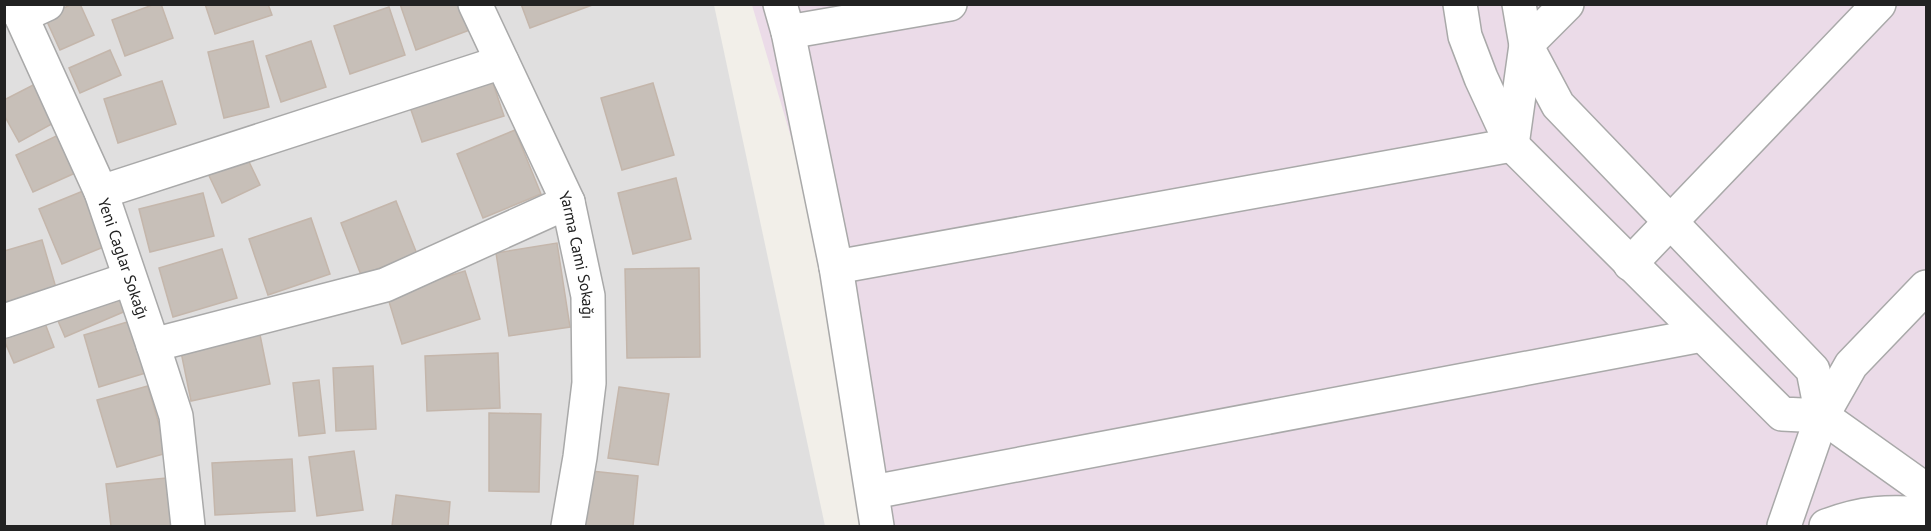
<svg xmlns="http://www.w3.org/2000/svg" width="1931" height="531" font-family="'PT Sans',sans-serif">
<style>
.residential{fill:#e0dfdf}
.industrial{fill:#ebdbe8}
.building{fill:#c7bfb8;stroke:#c4b6ab;stroke-width:1.5}
.lines{fill:none;stroke-linecap:round;stroke-linejoin:round}
.minor-casing{stroke:#a9a9a9;stroke-width:36}
.minor{stroke:#fff;stroke-width:33}
.labels{text-anchor:middle;dominant-baseline:central;stroke-width:4.5;stroke-linejoin:round;paint-order:stroke}
.street-label{font-size:16px;fill:#222;stroke:#fff}
</style>
<rect width="100%" height="100%" fill="#f2efe9"/>
<path class="residential" d="M4 5H714L825 526H5Z"/>
<path class="industrial" d="M752 5H1926V526H864L860 493 798 161Z"/>
<g class="building">
<path d="M72 4H80L94 35 60 50 45 17Z"/>
<path d="M155 4H161L173 38 125 56 112 20Z"/>
<path d="M205 4H268L272 15 215 34Z"/>
<path d="M400 4H466L475 28 416 50Z"/>
<path d="M521 4H595L530 28Z"/>
<path d="M389 7 405 55 350 74 334 26Z"/>
<path d="M253 41 269 107 224 118 208 52Z"/>
<path d="M311 41 326 87 281 102 266 56Z"/>
<path d="M110 50 121 75 80 93 69 68Z"/>
<path d="M492 80 504 116 422 142 410 107Z"/>
<path d="M162 81 176 124 118 143 104 99Z"/>
<path d="M39 82 59 120 19 142 4 115V100Z"/>
<path d="M653 83 674 155 622 170 601 98Z"/>
<path d="M515 130 541 194 483 218 457 154Z"/>
<path d="M67 131 84 169 33 192 16 155Z"/>
<path d="M242 147 260 185 222 203 204 165Z"/>
<path d="M676 178 691 239 633 254 618 193Z"/>
<path d="M83 191 106 246 62 264 39 209Z"/>
<path d="M203 193 214 236 150 252 139 209Z"/>
<path d="M396 201 417 254 361 275 341 223Z"/>
<path d="M311 218 330 274 268 295 249 239Z"/>
<path d="M42 240 56 288 6 302 4 296V251Z"/>
<path d="M557 243 570 327 509 336 496 253Z"/>
<path d="M222 249 237 298 173 317 159 268Z"/>
<path d="M699 268 700 357 627 358 625 269Z"/>
<path d="M465 271 480 319 402 344 387 295Z"/>
<path d="M118 287 128 310 65 337 55 314Z"/>
<path d="M43 318 54 347 14 363 4 340V333Z"/>
<path d="M134 320 149 372 99 387 84 335Z"/>
<path d="M259 330 270 384 191 401 180 347Z"/>
<path d="M498 353 500 408 427 411 425 356Z"/>
<path d="M373 366 376 429 336 431 333 368Z"/>
<path d="M319 380 325 433 299 436 293 383Z"/>
<path d="M148 386 167 453 117 467 97 400Z"/>
<path d="M619 387 669 394 658 465 608 458Z"/>
<path d="M489 413 541 414 539 492 489 491Z"/>
<path d="M354 451 363 510 317 516 309 457Z"/>
<path d="M292 459 295 511 215 515 212 463Z"/>
<path d="M591 471 638 476 633 526H585Z"/>
<path d="M166 478 172 526H111L106 484Z"/>
<path d="M396 495 450 502 448 526H392Z"/>
</g>
<g class="lines">
<g class="minor-casing">
<g id="minor">
<path id="s1" d="M13 4 21 16 101 192 153 345 176 416 188 526"/>
<path id="s2" d="M475 4 568 202 588 296 589 383 580 457 568 526"/>
<path d="M780 4 788 32 836 267 877 526"/>
<path d="M1460 4 1465 36 1481 78 1512 145 1782 414 1822 416 1813 370 1558 105 1526 45 1519 4"/>
<path d="M21 16 47 4"/>
<path d="M788 32 950 4"/>
<path d="M101 192 502 62"/>
<path d="M1630 264 1879 4"/>
<path d="M836 267 1512 145 1526 45 1567 4"/>
<path d="M4 321 129 279"/>
<path d="M153 345 385 285 568 202"/>
<path d="M1822 416 1926 490"/>
<path d="M873 492 1702 335"/>
<path d="M1784 526 1822 416 1851 365 1926 287"/>
<path d="M1826 526C1862 512 1889 511 1926 514"/>
</g>
</g>
<use href="#minor" class="minor"/>
</g>
<g class="labels">
<g class="street-label">
<text stroke="none"><textPath href="#s2" startOffset="273">Yarma Cami Sokağı</textPath></text>
<text stroke="none"><textPath href="#s1" startOffset="278">Yeni Caglar Sokağı</textPath></text>
</g>
</g>
<rect width="1931" height="531" fill="none" stroke="#222222" stroke-width="12"/>
</svg>
